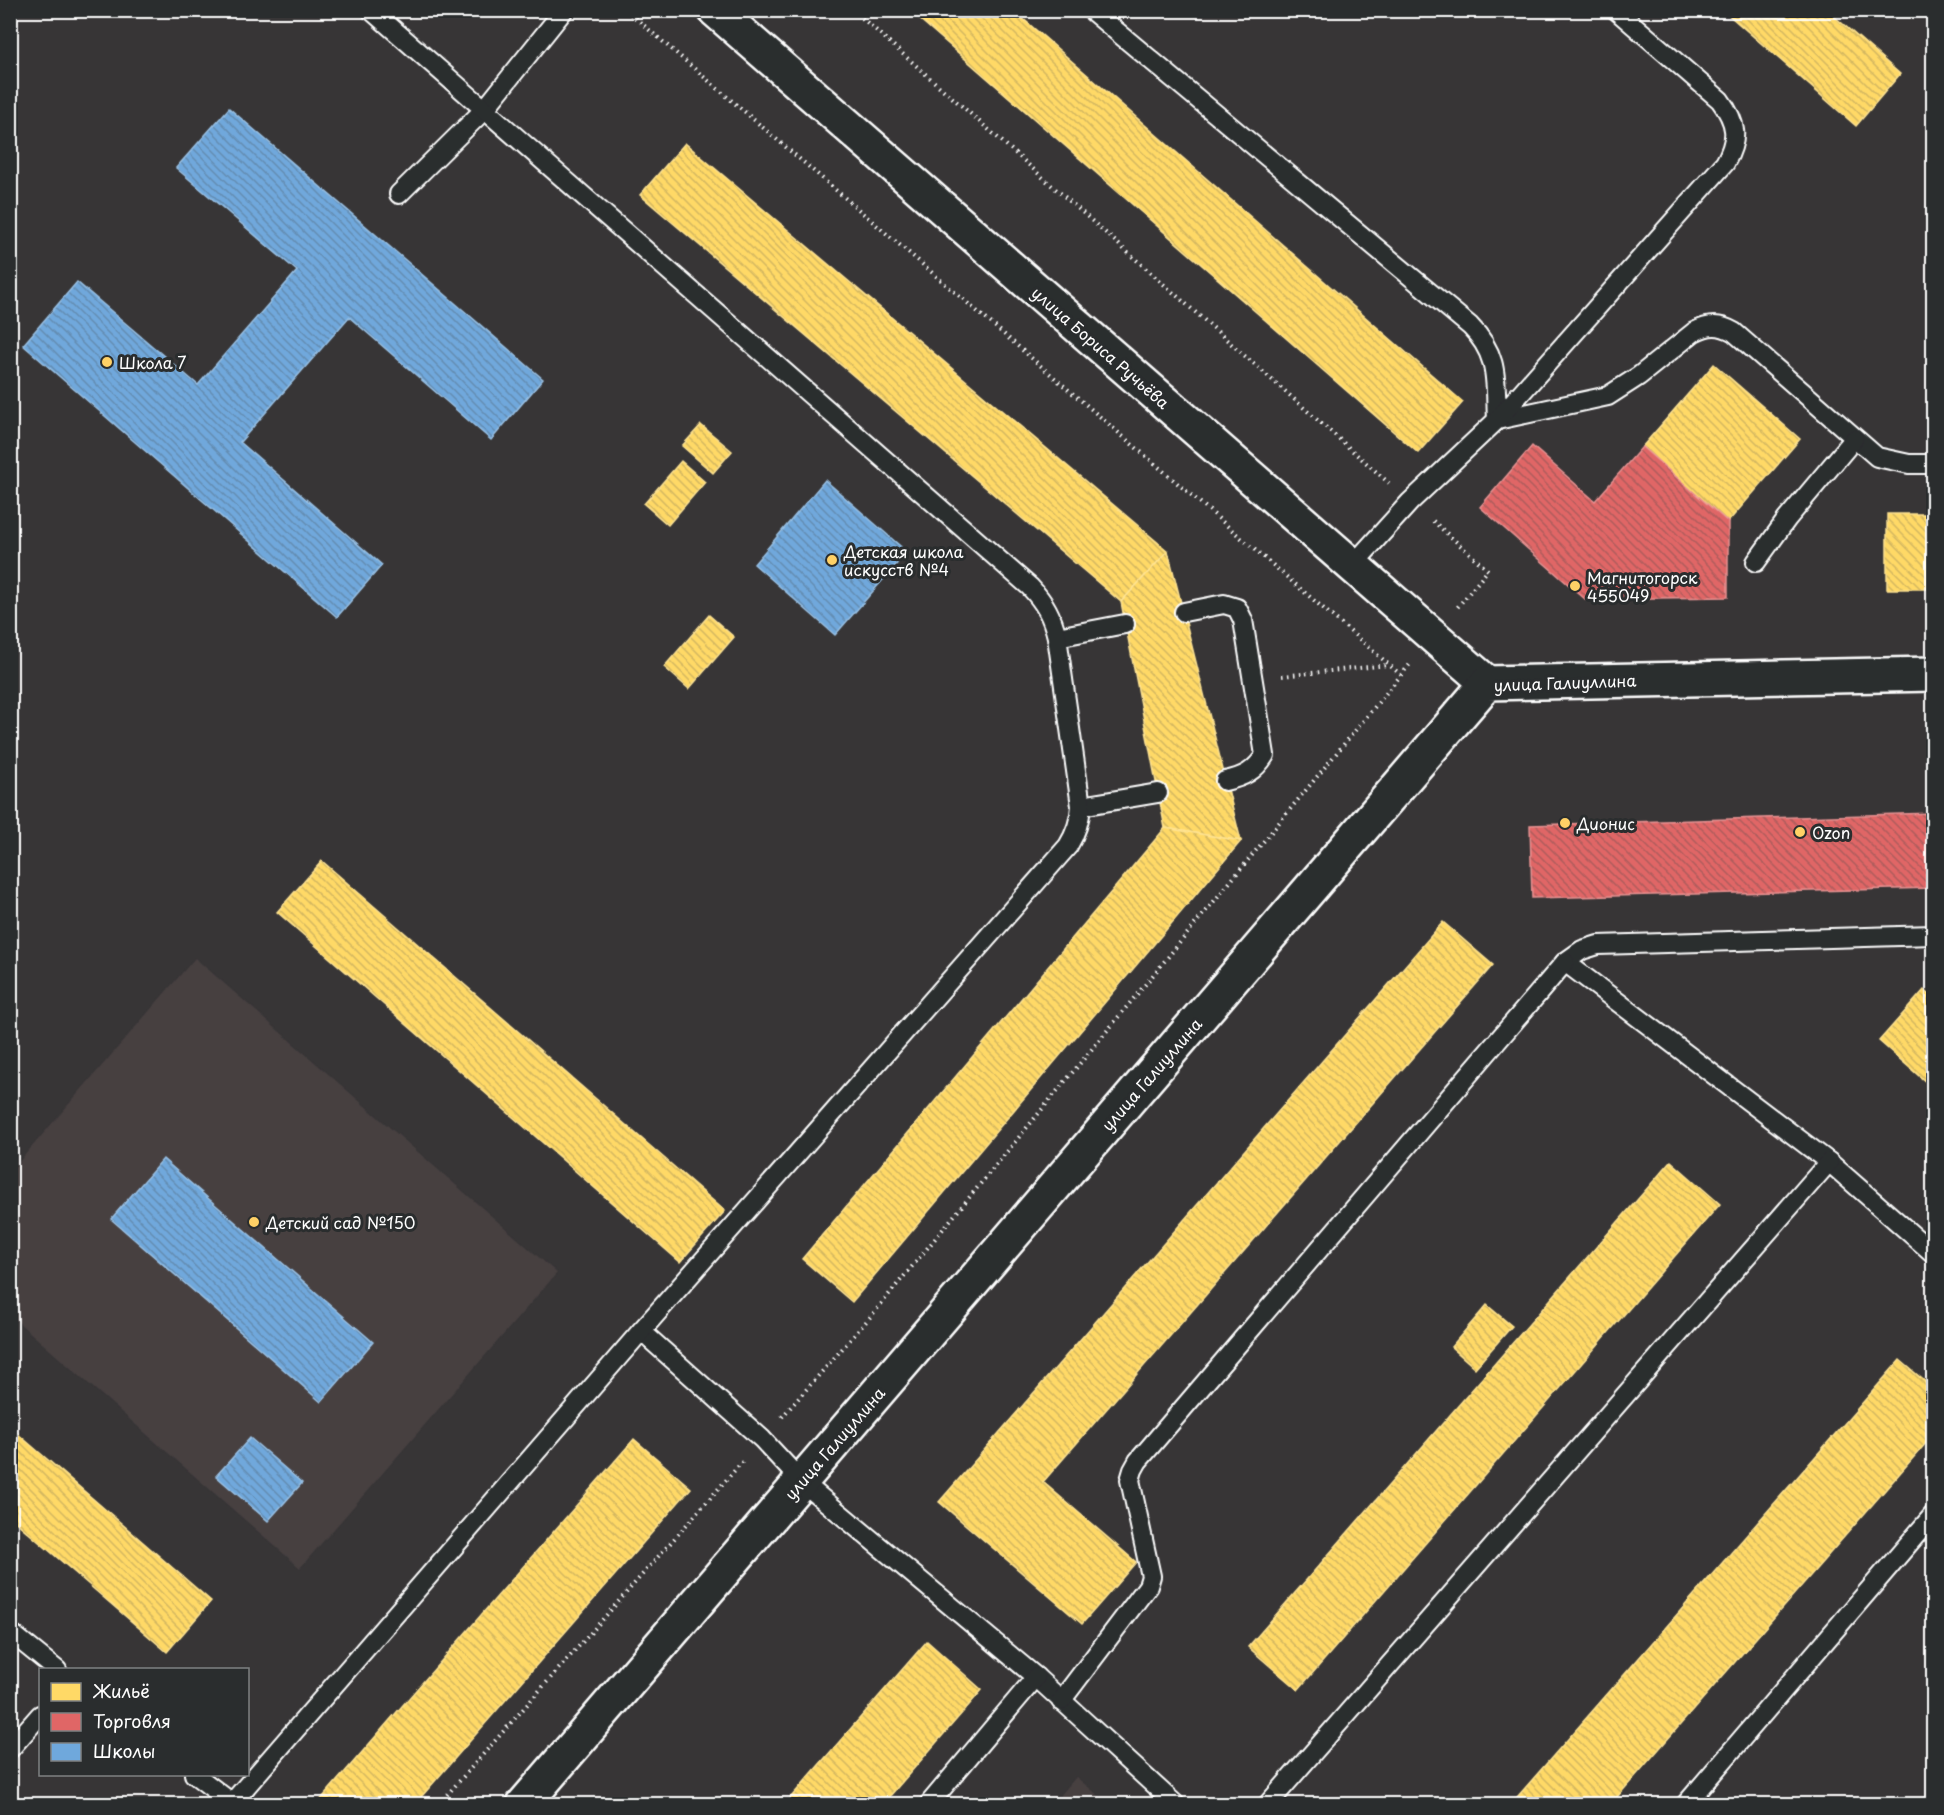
<svg xmlns="http://www.w3.org/2000/svg" width="1944" height="1815" font-family="'Playpen Sans',sans-serif">
<style>
.built{fill:#463f40}
.homes{fill:url(#homes-back-hatch);stroke:#ffe494;stroke-width:1.5}
.shops{fill:url(#shops-back-hatch);stroke:#e99494;stroke-width:1.5}
.schools{fill:url(#schools-back-hatch);stroke:#9ac2e6;stroke-width:1.5}
.lines{fill:none;stroke-linecap:round;stroke-linejoin:round}
.service-casing{stroke:#fff;stroke-width:22}
.tertiary-casing{stroke:#fff;stroke-width:38}
.path{stroke:#fff;stroke-width:4;stroke-dasharray:1.5 4.5;stroke-linecap:butt}
.service{stroke:#2a2d2e;stroke-width:18}
.tertiary{stroke:#2a2d2e;stroke-width:33}
.poi-dot{fill:#ffd166;stroke:#2a2d2e;stroke-width:2}
.labels{text-anchor:middle;dominant-baseline:central;stroke-width:6;stroke-linejoin:round;paint-order:stroke}
.street-label{font-size:16px;fill:#fff;stroke:#2a2d2e}
.poi-label{font-size:16px;fill:#fff;stroke:#2a2d2e;text-anchor:start}
</style>
<defs>
<pattern id="homes-back-hatch" width="6" height="6" patternUnits="userSpaceOnUse" patternTransform="scale(1.5)"><rect width="6" height="6" fill="#ffd966"/><path d="M-1 5l2 2M0 0l6 6M5-1l2 2" fill="none" stroke="#d2b660"/></pattern>
<pattern id="shops-back-hatch" width="6" height="6" patternUnits="userSpaceOnUse" patternTransform="scale(1.5)"><rect width="6" height="6" fill="#e06666"/><path d="M-1 5l2 2M0 0l6 6M5-1l2 2" fill="none" stroke="#ac5d5d"/></pattern>
<pattern id="schools-back-hatch" width="6" height="6" patternUnits="userSpaceOnUse" patternTransform="scale(1.5)"><rect width="6" height="6" fill="#6fa8dc"/><path d="M-1 5l2 2M0 0l6 6M5-1l2 2" fill="none" stroke="#648cb1"/></pattern>
</defs>
<rect width="100%" height="100%" fill="#373536"/>
<filter id="ink" filterUnits="userSpaceOnUse"><feTurbulence type="fractalNoise" baseFrequency=".0167" numOctaves="2"/><feDisplacementMap in="SourceGraphic" scale="12" xChannelSelector="R" yChannelSelector="G"/><feConvolveMatrix kernelMatrix="1 2 1 2 8 2 1 2 1" color-interpolation-filters="sRGB"/></filter>
<g filter="url(#ink)">
<g class="built">
<path d="M195 958 557 1273 300 1568 11 1316V1171Z"/>
<path d="M1076 1777 1109 1804H1053Z"/>
</g>
<g class="homes">
<path d="M909 10H1013L1463 402 1418 453Z"/>
<path d="M1723 10H1827L1900 74 1856 126Z"/>
<path d="M685 143 1168 551 1121 602 640 195Z"/>
<path d="M1714 364 1800 439 1728 522 1642 447Z"/>
<path d="M701 425 732 451 713 473 682 446Z"/>
<path d="M681 461 705 482 668 525 644 504Z"/>
<rect x="1887" y="514" width="47" height="75"/>
<path d="M1168 551 1241 841 1165 828 1121 602Z"/>
<path d="M709 615 734 637 689 689 664 667Z"/>
<path d="M1165 828 1241 841 852 1302 802 1259Z"/>
<path d="M322 861 725 1211 680 1262 277 912Z"/>
<path d="M1443 922 1493 965 1043 1482 1136 1562 1082 1624 939 1502Z"/>
<path d="M1924 990 1934 998V1089L1879 1041Z"/>
<path d="M1671 1161 1720 1204 1298 1690 1248 1647Z"/>
<path d="M1487 1305 1512 1326 1475 1368 1451 1347Z"/>
<path d="M1900 1360 1934 1389V1434L1611 1804H1511Z"/>
<path d="M10 1427 211 1601 167 1652 10 1517Z"/>
<path d="M634 1439 691 1488 415 1804H317Z"/>
<path d="M927 1641 982 1690 883 1804H785Z"/>
</g>
<g class="shops">
<path d="M1532 446 1595 501 1642 447 1728 522V597L1585 599 1480 507Z"/>
<path d="M1934 813V888L1532 898 1530 825Z"/>
</g>
<g class="schools">
<path d="M229 108 543 379 491 440 349 317 240 442 382 565 337 617 23 345 77 282 198 385 297 271 176 168Z"/>
<path d="M825 480 907 552 835 635 754 564Z"/>
<path d="M163 1159 373 1342 321 1402 111 1219Z"/>
<path d="M250 1438 302 1483 268 1521 216 1476Z"/>
</g>
<g class="lines">
<g class="service-casing">
<g id="service">
<path d="M1091 10 1470 326C1500 356 1495 381 1497 420L1608 396 1639 376 1694 332C1709 324 1720 324 1734 332L1877 457 1909 464H1934"/>
<path d="M399 194 484 110 564 10"/>
<path d="M1756 562 1787 519 1854 439"/>
<path d="M1352 566 1410 502 1497 420 1725 163C1739 138 1737 123 1720 100L1616 10"/>
<path d="M1184 612 1224 604 1237 608 1243 620 1265 755C1255 771 1244 777 1225 781"/>
<path d="M1057 637 1125 624"/>
<path d="M1081 806 1158 793"/>
<path d="M1934 935 1598 945 1582 950 1565 962 1829 1162 1934 1254"/>
<path d="M641 1331 762 1439 801 1481 1036 1677 1175 1804"/>
<path d="M10 1632 57 1670"/>
<path d="M1061 1701 1148 1586 1151 1576 1149 1567 1130 1480 1133 1470 1138 1461 1565 962"/>
<path d="M10 1749 40 1715"/>
<path d="M194 1774 232 1803"/>
<path d="M231 1804 641 1331 1068 846C1076 833 1080 822 1081 806L1057 637C1052 616 1045 603 1030 587L371 10"/>
<path d="M929 1804 1036 1677"/>
<path d="M1268 1804 1829 1162"/>
<path d="M1686 1804 1934 1514"/>
</g>
</g>
<g class="tertiary-casing">
<g id="tertiary">
<path d="M715 10 1487 683"/>
<path d="M524 1804 1487 683 1934 674"/>
</g>
</g>
<g class="path">
<path d="M626 10 1401 675"/>
<path d="M853 10 1389 483"/>
<path d="M1433 521 1488 570 1456 609"/>
<path d="M1282 676 1388 665"/>
<path d="M782 1417 872 1315 1411 663"/>
<path d="M439 1804 743 1461"/>
</g>
<use href="#service" class="service"/>
<use href="#tertiary" class="tertiary"/>
</g>
</g>
<g class="poi-dot">
<circle cx="107" cy="362" r="6"/>
<circle cx="832" cy="560" r="6"/>
<circle cx="1575" cy="586" r="6"/>
<circle cx="1565" cy="823" r="6"/>
<circle cx="1800" cy="832" r="6"/>
<circle cx="254" cy="1222" r="6"/>
</g>
<g class="labels">
<g class="street-label">
<text transform="translate(1101 347) rotate(41)">улица Бориса Ручьёва</text>
<text transform="translate(1565 682) rotate(-2)">улица Галиуллина</text>
<text transform="translate(1151 1074) rotate(-49)">улица Галиуллина</text>
<text transform="translate(834 1443) rotate(-49)">улица Галиуллина</text>
</g>
<g class="poi-label">
<text x="119" y="362">Школа 7</text>
<text x="844" y="551">Детская школа<tspan x="844" dy="18">искусств №4</tspan></text>
<text x="1587" y="577">Магнитогорск<tspan x="1587" dy="18">455049</tspan></text>
<text x="1577" y="823">Дионис</text>
<text x="1812" y="832">Ozon</text>
<text x="266" y="1222">Детский сад №150</text>
</g>
</g>
<rect width="1944" height="1815" fill="none" stroke="#2a2d2e" stroke-width="36"/>
<rect x="18" y="18" width="1908" height="1779" fill="none" stroke="#fff" stroke-width="2" filter="url(#ink)"/>
<rect x="39" y="1668" width="210" height="108" fill="#2a2d2e" stroke="#7f8182" stroke-width="1.5"/>
<rect x="51" y="1683" width="30" height="18" fill="#ffd966" stroke="#7f8182" stroke-width="1.5"/>
<text x="93" y="1698" font-size="18" fill="#ffffff">Жильё</text>
<rect x="51" y="1713" width="30" height="18" fill="#e06666" stroke="#7f8182" stroke-width="1.5"/>
<text x="93" y="1728" font-size="18" fill="#ffffff">Торговля</text>
<rect x="51" y="1743" width="30" height="18" fill="#6fa8dc" stroke="#7f8182" stroke-width="1.5"/>
<text x="93" y="1758" font-size="18" fill="#ffffff">Школы</text>
</svg>
